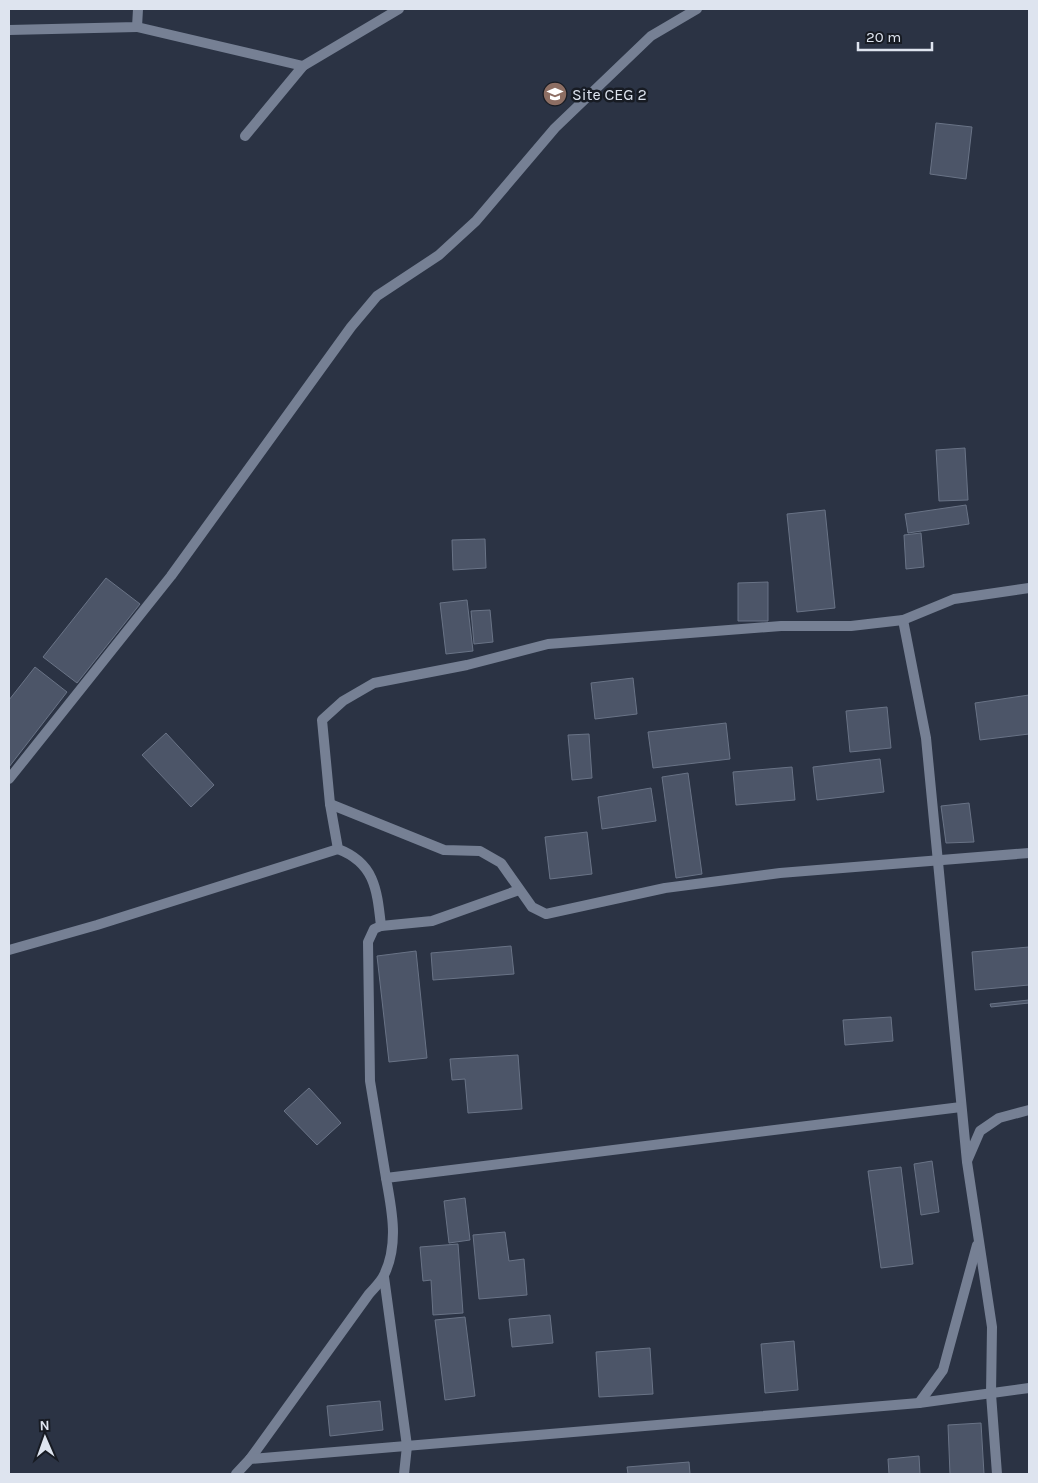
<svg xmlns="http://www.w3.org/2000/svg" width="1038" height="1483" font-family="Karla,sans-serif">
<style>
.building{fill:#4c5568;stroke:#697386}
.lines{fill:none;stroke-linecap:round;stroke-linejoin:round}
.street{stroke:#768094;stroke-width:10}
.labels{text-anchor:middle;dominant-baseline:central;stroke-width:5;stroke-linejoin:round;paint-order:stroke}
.poi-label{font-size:16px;fill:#dee4ef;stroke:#171b23;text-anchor:start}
</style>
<rect width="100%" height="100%" fill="#2b3344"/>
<g class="building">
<path d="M936 123 972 127 966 179 930 174Z"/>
<path d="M965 448 968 500 939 501 936 450Z"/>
<path d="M966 505 969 524 908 533 905 514Z"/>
<path d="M825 510 835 608 797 612 787 514Z"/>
<path d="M921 533 924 567 906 569 904 535Z"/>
<path d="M485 539 486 568 453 570 452 540Z"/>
<path d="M106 578 140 604 77 683 43 657Z"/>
<path d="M768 582V621H738V583Z"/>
<path d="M467 600 473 651 446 654 440 603Z"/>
<path d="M490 610 493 642 474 644 471 611Z"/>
<path d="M35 667 67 692 9 767V700Z"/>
<path d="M633 678 637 714 595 719 591 683Z"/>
<path d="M1029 695V734L980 740 975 703Z"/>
<path d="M887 707 891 748 850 752 846 711Z"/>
<path d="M726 723 730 759 653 768 648 732Z"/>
<path d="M166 733 214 785 191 807 142 755Z"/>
<path d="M589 734 592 778 572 780 568 735Z"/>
<path d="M880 759 884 792 817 800 813 767Z"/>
<path d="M792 767 795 800 736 805 733 772Z"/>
<path d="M688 773 702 874 676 878 662 777Z"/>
<path d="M651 788 656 821 602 829 598 797Z"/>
<path d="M969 803 974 842 946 843 941 806Z"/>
<path d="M587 832 592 874 550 879 545 837Z"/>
<path d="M511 946 514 974 433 980 431 953Z"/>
<path d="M1029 947V985L975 990 972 952Z"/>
<path d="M416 951 427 1058 389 1062 377 956Z"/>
<path d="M1029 1000V1003L991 1007 990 1004Z"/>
<path d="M891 1017 893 1041 845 1045 843 1020Z"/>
<path d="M518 1055 522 1109 468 1113 465 1079 452 1080 450 1059Z"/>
<path d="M309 1088 341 1123 317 1145 284 1111Z"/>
<path d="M932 1161 939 1212 921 1215 914 1164Z"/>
<path d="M901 1167 913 1264 881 1268 868 1171Z"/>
<path d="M465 1198 470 1240 449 1243 444 1201Z"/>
<path d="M505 1232 509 1261 524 1259 527 1295 479 1299 473 1235Z"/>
<path d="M458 1244 463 1313 433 1315 431 1280 423 1281 420 1247Z"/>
<path d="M550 1315 553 1343 512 1347 509 1319Z"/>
<path d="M465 1317 475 1396 445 1400 435 1320Z"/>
<path d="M794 1341 798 1390 765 1393 761 1344Z"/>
<path d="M650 1348 653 1394 599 1397 596 1352Z"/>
<path d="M380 1401 383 1430 330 1436 327 1406Z"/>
<path d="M981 1423 984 1474H950L948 1425Z"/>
<path d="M919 1456 920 1474H889L888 1459Z"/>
<path d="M689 1462 690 1474H628L627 1467Z"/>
</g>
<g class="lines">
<g class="street">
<path d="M137 27 303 66"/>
<path d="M9 30 137 27 138 9"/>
<path d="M245 136 303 66 399 9"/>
<path d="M903 620 926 738 967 1162 992 1327 991 1394 997 1474"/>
<path d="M9 779 171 576 351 327 377 296 439 255 476 221 555 128 651 36 697 9"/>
<path d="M330 804 444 850 480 851 501 863 532 907 546 914 665 888 780 873 1029 853"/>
<path d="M381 926 432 921 519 890"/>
<path d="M9 950 97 925 338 849"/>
<path d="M967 1161 980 1131 999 1118 1029 1110"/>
<path d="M386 1178 370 1081 368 942 374 929 381 926C377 890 375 863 338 849L330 804 322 720 343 701 374 683 467 665 548 644 781 626H851L903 620 954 599 1029 588"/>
<path d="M384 1277 407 1446 404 1474"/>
<path d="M919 1403 943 1370 977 1245"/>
<path d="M250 1459 369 1294C374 1288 381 1282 384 1275 399 1245 392 1210 386 1178L961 1107"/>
<path d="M236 1474 250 1459 919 1403 1029 1388"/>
</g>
</g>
<defs>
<g id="school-disc" transform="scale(1.25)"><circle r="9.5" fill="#8d6e63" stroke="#171b23"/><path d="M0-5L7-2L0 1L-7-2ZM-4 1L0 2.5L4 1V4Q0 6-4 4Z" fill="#fff"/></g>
</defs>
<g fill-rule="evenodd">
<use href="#school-disc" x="555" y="94"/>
</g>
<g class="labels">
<g class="poi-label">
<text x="572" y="94">Site CEG 2</text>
</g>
</g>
<rect width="1038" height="1483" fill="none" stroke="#dee4ef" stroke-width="20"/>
<g transform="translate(45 1438) rotate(358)" stroke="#171b23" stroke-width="4" paint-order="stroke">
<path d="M0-4L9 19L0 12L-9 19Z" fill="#dee4ef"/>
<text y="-8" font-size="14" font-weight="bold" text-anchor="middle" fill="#dee4ef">N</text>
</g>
<path d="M858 42v8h74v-8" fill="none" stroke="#dee4ef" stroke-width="2.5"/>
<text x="866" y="42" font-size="15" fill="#dee4ef" stroke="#171b23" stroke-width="4" paint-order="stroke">20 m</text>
</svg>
